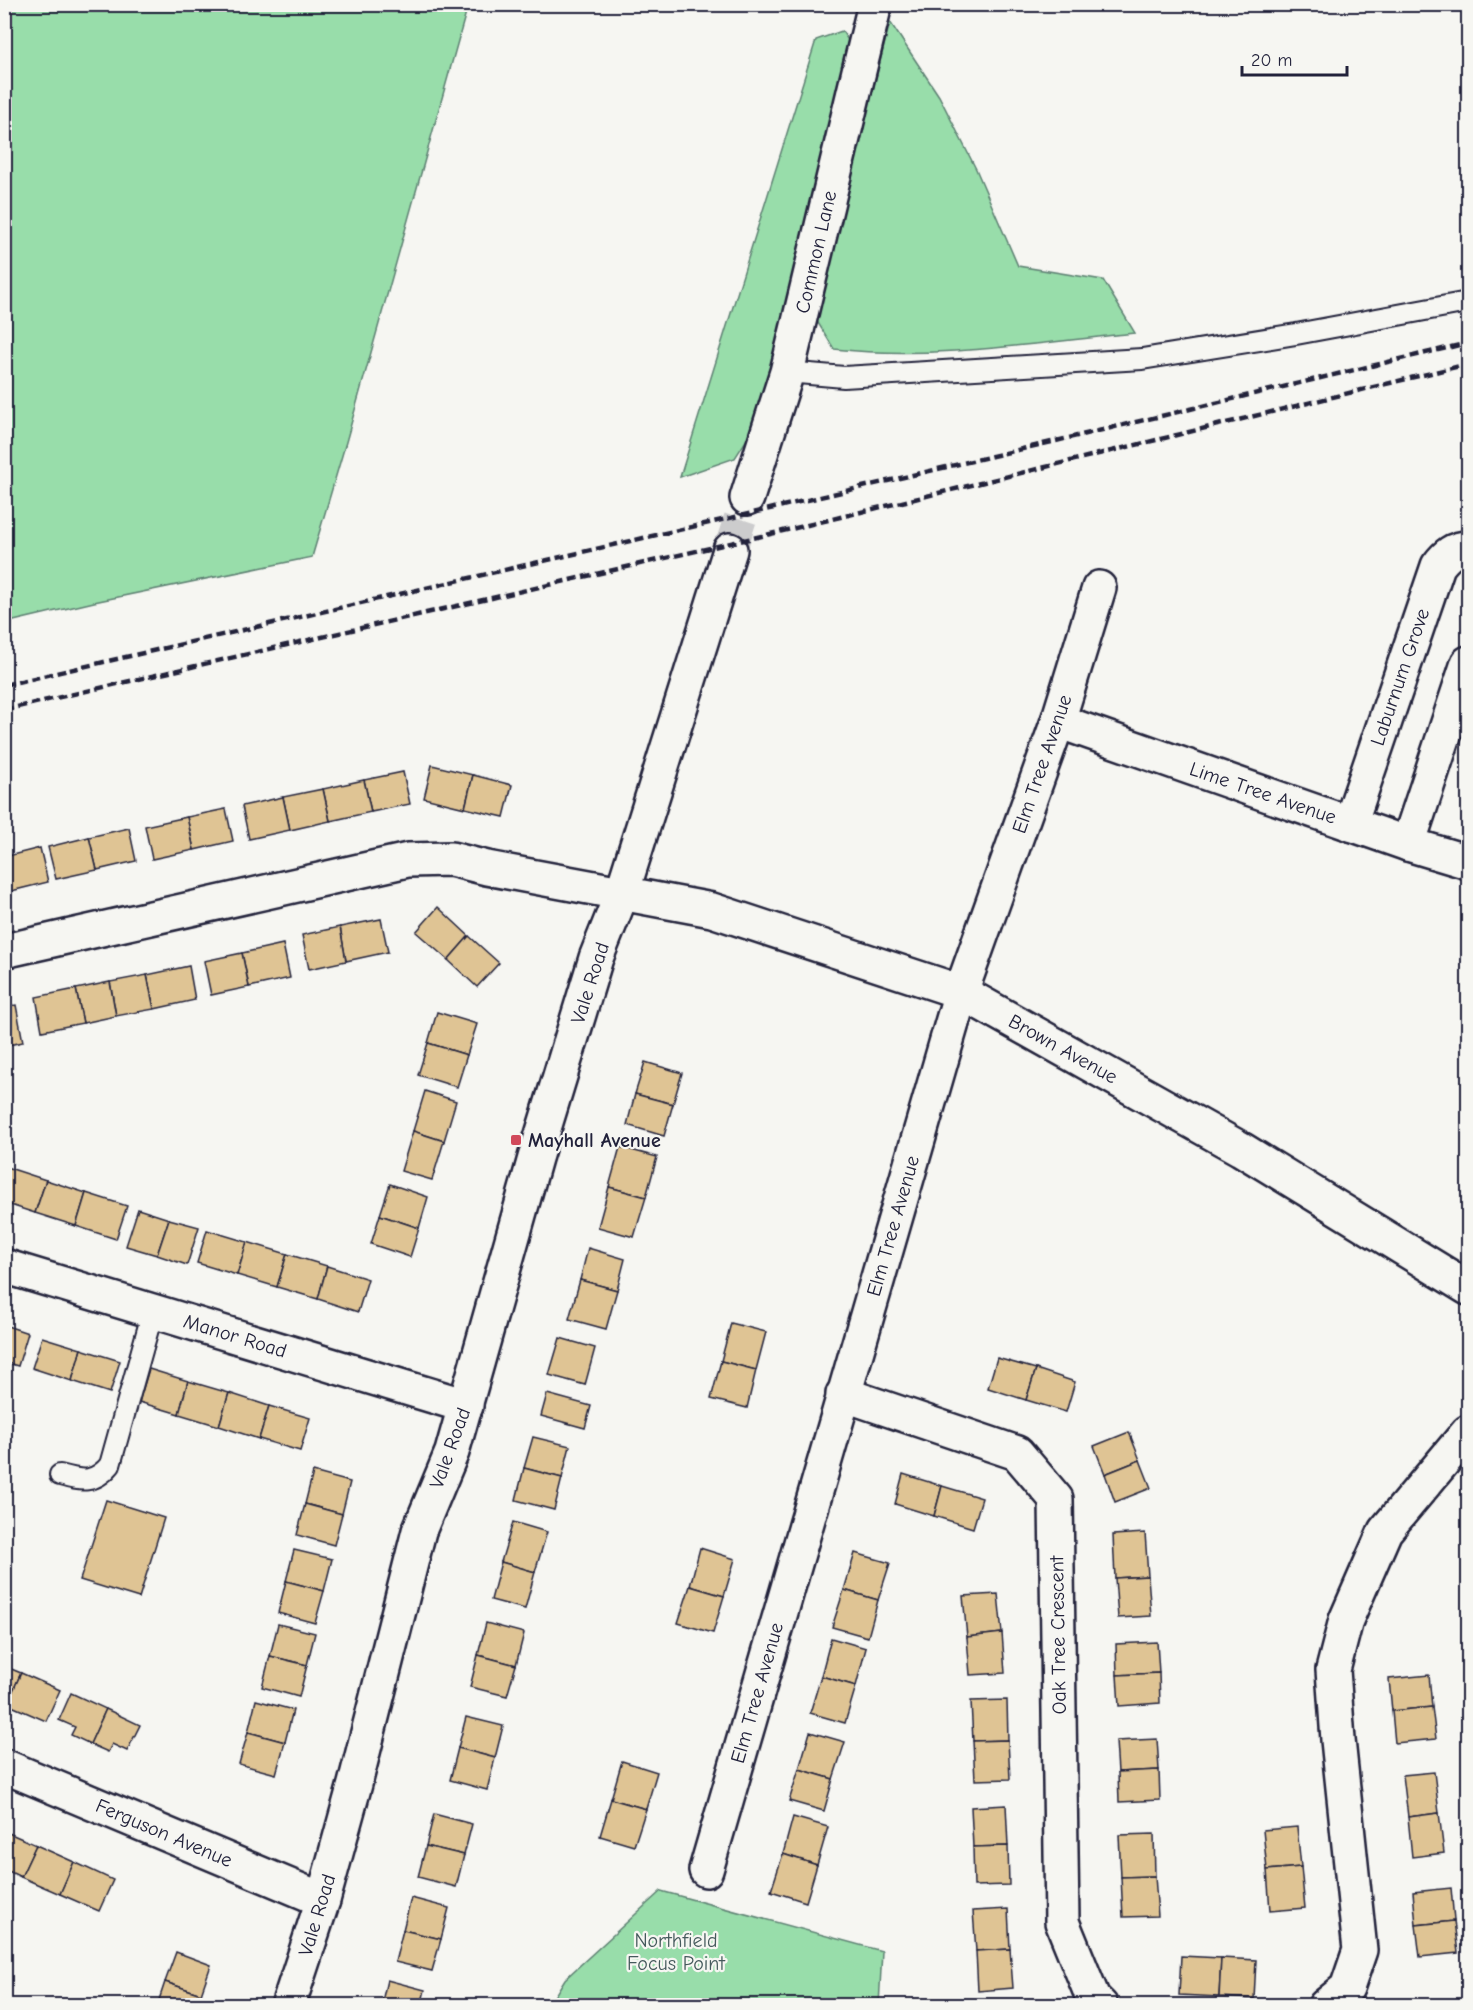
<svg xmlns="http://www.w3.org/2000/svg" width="1473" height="2010" font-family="'Comic Neue',sans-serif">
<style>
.green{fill:#98ddaa;stroke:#5d8072;stroke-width:1.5}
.building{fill:#dfc494;stroke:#22223b;stroke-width:1.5}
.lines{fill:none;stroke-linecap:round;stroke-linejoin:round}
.minor-tunnel{stroke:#cccccd;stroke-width:33;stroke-dasharray:33 16;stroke-linecap:butt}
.service-casing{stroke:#22223b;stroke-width:24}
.minor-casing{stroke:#22223b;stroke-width:38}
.service{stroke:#f6f6f2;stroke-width:20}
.minor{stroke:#f6f6f2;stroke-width:33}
.rail{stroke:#22223b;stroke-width:4.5;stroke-dasharray:9 4.5;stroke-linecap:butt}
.poi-dot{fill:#d1495b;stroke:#f6f6f2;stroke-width:2}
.labels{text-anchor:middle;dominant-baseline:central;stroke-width:4.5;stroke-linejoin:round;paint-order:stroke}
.street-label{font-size:20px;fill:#22223b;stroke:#f6f6f2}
.poi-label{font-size:20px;font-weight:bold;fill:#22223b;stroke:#f6f6f2;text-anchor:start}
.park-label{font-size:20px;fill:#455a5c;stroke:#f6f6f2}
</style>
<rect width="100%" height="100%" fill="#f6f6f2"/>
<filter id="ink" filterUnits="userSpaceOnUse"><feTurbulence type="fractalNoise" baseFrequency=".0167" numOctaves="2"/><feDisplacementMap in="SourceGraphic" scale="12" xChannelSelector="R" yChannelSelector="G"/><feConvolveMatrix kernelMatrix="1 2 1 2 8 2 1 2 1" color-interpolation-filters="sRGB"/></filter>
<g filter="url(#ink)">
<g class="green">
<path d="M4 5H468L346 442 312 557 94 602 5 623Z"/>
<path d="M890 22 939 96 976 169 1018 266 1103 280 1135 333C1035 343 934 360 834 349L815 318Z"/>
<path d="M842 31 855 51 792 301 751 433 735 458 680 477 816 40Z"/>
<path d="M661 1891 882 1951 879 2005H549L565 1979Z"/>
</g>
<g class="building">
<path d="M432 765 473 775 465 808 424 798Z"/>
<path d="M403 772 410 804 371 812 364 780Z"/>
<path d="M473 775 512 785 504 817 465 808Z"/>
<path d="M364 780 371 812 330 821 323 789Z"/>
<path d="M323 789 330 821 290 830 283 797Z"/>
<path d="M283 797 290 830 249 839 242 806Z"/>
<path d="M226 809 233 841 194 850 187 817Z"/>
<path d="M187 817 194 850 152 859 145 826Z"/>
<path d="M129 828 136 861 97 870 89 837Z"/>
<path d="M89 837 97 870 56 879 48 847Z"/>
<path d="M40 848 48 882 7 892 4 883V857Z"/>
<path d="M438 907 469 936 448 960 416 932Z"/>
<path d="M381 919 388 952 346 961 340 927Z"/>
<path d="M340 927 346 961 309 969 302 935Z"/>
<path d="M469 936 499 963 477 987 448 960Z"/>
<path d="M283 944 290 978 249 987 242 953Z"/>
<path d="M242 953 249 987 211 995 204 961Z"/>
<path d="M189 966 195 1000 154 1009 147 975Z"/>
<path d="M147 975 154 1009 116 1016 110 982Z"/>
<path d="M110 982 116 1016 83 1023 76 989Z"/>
<path d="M76 989 83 1023 42 1031 36 997Z"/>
<path d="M16 1005 23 1042 4 1046V1007Z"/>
<path d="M437 1012 477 1024 467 1055 428 1043Z"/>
<path d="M428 1043 467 1055 457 1087 418 1075Z"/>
<path d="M645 1062 682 1073 673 1104 635 1094Z"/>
<path d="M425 1091 456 1101 444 1141 413 1131Z"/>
<path d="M635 1094 673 1104 664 1136 627 1125Z"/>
<path d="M413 1131 444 1141 432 1180 401 1171Z"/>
<path d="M620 1147 657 1157 646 1197 609 1187Z"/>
<path d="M6 1167 46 1180 35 1213 4 1203Z"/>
<path d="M46 1180 86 1193 76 1226 35 1213Z"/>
<path d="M390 1184 428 1197 419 1228 380 1215Z"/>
<path d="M609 1187 646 1197 634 1237 598 1227Z"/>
<path d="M86 1193 127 1206 116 1239 76 1226Z"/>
<path d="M138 1209 169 1219 157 1255 126 1246Z"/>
<path d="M380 1215 419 1228 410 1257 371 1244Z"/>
<path d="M169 1219 199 1227 187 1265 157 1255Z"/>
<path d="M207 1230 247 1242 237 1275 197 1263Z"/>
<path d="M247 1242 287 1254 277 1287 237 1275Z"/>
<path d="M588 1248 625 1259 617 1290 580 1280Z"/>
<path d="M287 1254 327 1266 318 1299 277 1287Z"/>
<path d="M327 1266 368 1279 358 1312 318 1299Z"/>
<path d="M580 1280 617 1290 606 1329 569 1319Z"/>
<path d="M731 1323 766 1332 756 1370 721 1361Z"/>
<path d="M4 1325 28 1333 18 1366 4 1362Z"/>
<path d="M42 1337 81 1349 72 1381 32 1368Z"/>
<path d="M560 1338 595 1348 585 1385 549 1375Z"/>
<path d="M81 1349 120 1361 110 1393 72 1381Z"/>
<path d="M997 1358 1036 1369 1026 1400 988 1388Z"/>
<path d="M721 1361 756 1370 747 1408 711 1399Z"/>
<path d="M149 1369 188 1381 179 1414 139 1402Z"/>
<path d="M1036 1369 1075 1382 1066 1412 1026 1400Z"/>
<path d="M188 1381 229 1393 219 1426 179 1414Z"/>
<path d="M229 1393 269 1406 259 1439 219 1426Z"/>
<path d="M547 1394 591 1406 585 1428 541 1416Z"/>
<path d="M269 1406 310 1418 300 1451 259 1439Z"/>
<path d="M1129 1432 1140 1460 1105 1474 1094 1446Z"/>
<path d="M533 1437 570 1446 562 1478 524 1468Z"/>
<path d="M1140 1460 1151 1488 1115 1502 1105 1474Z"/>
<path d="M524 1468 562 1478 554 1510 516 1500Z"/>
<path d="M313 1472 350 1482 342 1514 305 1504Z"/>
<path d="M903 1474 942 1486 934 1516 895 1504Z"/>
<path d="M942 1486 982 1498 973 1528 934 1516Z"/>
<path d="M106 1500 164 1518 139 1598 80 1580Z"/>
<path d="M305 1504 342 1514 334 1545 297 1535Z"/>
<path d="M513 1522 547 1532 535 1572 501 1562Z"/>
<path d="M1145 1533 1148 1576 1115 1578 1113 1535Z"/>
<path d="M700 1548 735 1559 724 1596 690 1586Z"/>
<path d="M294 1550 332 1559 324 1591 286 1581Z"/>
<path d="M855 1553 890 1563 878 1600 844 1590Z"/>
<path d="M501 1562 535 1572 525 1609 491 1600Z"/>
<path d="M1148 1576 1151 1616 1118 1618 1115 1578Z"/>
<path d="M286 1581 324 1591 315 1623 278 1613Z"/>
<path d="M690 1586 724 1596 713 1633 678 1623Z"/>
<path d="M844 1590 878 1600 868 1637 832 1627Z"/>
<path d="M998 1594 1002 1633 967 1637 963 1596Z"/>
<path d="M486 1623 524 1633 516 1665 478 1655Z"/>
<path d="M278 1624 315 1633 307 1665 270 1656Z"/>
<path d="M1002 1633 1005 1673 970 1675 967 1637Z"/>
<path d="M831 1638 866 1648 856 1686 821 1676Z"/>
<path d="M1157 1642 1159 1673 1117 1675 1116 1644Z"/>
<path d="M478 1655 516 1665 507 1696 470 1687Z"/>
<path d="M270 1656 307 1665 299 1697 262 1687Z"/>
<path d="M4 1666 21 1673 7 1704 4 1703Z"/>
<path d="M21 1673 60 1690 46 1721 7 1704Z"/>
<path d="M1159 1673 1160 1703 1119 1706 1117 1675Z"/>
<path d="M1429 1675 1432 1707 1392 1711 1389 1679Z"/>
<path d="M821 1676 856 1686 845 1723 810 1713Z"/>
<path d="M71 1693 106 1709 90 1744 71 1735 75 1727 59 1720Z"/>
<path d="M256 1700 293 1710 285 1742 248 1732Z"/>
<path d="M1007 1700 1008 1740 973 1741 971 1701Z"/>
<path d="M1432 1707 1436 1739 1395 1743 1392 1711Z"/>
<path d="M106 1709 140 1725 127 1751 112 1744 108 1752 90 1744Z"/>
<path d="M466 1717 503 1726 495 1758 458 1748Z"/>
<path d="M248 1732 285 1742 276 1774 239 1764Z"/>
<path d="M810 1732 845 1742 833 1779 799 1769Z"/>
<path d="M1157 1739 1159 1770 1118 1772 1116 1741Z"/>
<path d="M1008 1740 1010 1779 975 1780 973 1741Z"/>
<path d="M458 1748 495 1758 487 1790 450 1780Z"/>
<path d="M622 1761 657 1772 646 1809 611 1799Z"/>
<path d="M799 1769 833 1779 824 1811 789 1801Z"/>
<path d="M1159 1770 1160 1800 1119 1802 1118 1772Z"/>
<path d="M1434 1772 1439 1813 1408 1817 1403 1775Z"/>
<path d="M611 1799 646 1809 634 1846 600 1836Z"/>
<path d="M1006 1805 1008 1846 973 1847 971 1807Z"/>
<path d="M1439 1813 1444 1853 1412 1857 1408 1817Z"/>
<path d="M434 1814 472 1824 464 1855 426 1846Z"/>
<path d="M793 1817 828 1827 817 1865 783 1854Z"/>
<path d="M1297 1827 1301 1867 1267 1870 1263 1830Z"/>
<path d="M4 1831 36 1845 21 1877 4 1869Z"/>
<path d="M1154 1834 1155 1876 1121 1877 1119 1835Z"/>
<path d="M36 1845 74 1862 60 1894 21 1877Z"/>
<path d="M426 1846 464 1855 456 1887 418 1877Z"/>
<path d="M1008 1846 1009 1885 974 1886 973 1847Z"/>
<path d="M783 1854 817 1865 806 1902 771 1891Z"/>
<path d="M74 1862 113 1880 99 1911 60 1894Z"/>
<path d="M1301 1867 1305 1908 1270 1911 1267 1870Z"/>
<path d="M1155 1876 1158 1916 1123 1917 1121 1877Z"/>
<path d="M1451 1888 1454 1921 1416 1925 1413 1892Z"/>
<path d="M411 1898 449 1908 441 1939 403 1930Z"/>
<path d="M1008 1909 1010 1949 976 1951 973 1911Z"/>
<path d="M1454 1921 1458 1953 1420 1957 1416 1925Z"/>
<path d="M403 1930 441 1939 432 1971 395 1962Z"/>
<path d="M1010 1949 1013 1988 978 1991 976 1951Z"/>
<path d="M176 1952 211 1965 201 1994 165 1982Z"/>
<path d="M1181 1956 1221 1958 1219 1997 1179 1995Z"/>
<path d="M1221 1958 1256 1960 1254 1999 1219 1997Z"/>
<path d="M387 1980 425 1990 421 2006H381Z"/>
<path d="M165 1982 201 1994 197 2006H157Z"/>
</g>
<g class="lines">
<path class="minor-tunnel" d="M730 550 747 498"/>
<g class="service-casing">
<g id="service">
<path d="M787 372 844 377 1142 359 1296 334 1468 302"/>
<path d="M60 1475C82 1481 94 1484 110 1465L153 1311"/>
</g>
</g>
<g class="minor-casing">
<g id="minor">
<path d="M747 498 787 372 875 4"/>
<path d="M1058 721 1408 844 1468 862"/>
<path d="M1350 824 1438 566C1446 555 1454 548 1468 548"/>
<path d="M1408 844 1468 663"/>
<path d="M4 951 408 860 451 859 487 868 712 910 961 992 1241 1149 1468 1288"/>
<path d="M4 1266 466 1406"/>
<path d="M843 1394 1017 1453 1056 1499 1062 1922 1093 1998 1101 2006"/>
<path d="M4 1766 323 1900"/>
<path d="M706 1870 961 992 1058 721 1099 588"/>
<path d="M288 2006 323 1900 355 1784 419 1531 452 1452 535 1158 596 958 622 893 730 550"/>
<path d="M1325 2006 1347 1988 1360 1950 1338 1740 1333 1670 1346 1620 1385 1531 1468 1432"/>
</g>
</g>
<use href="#service" class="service"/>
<use href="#minor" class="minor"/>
<g class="rail">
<path d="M4 685 774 508 1468 343"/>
<path d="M4 710 779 532 1468 364"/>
</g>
</g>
</g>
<rect class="poi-dot" x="510" y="1134" width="12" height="12" rx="3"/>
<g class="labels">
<g class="street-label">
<text transform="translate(816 252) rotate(-77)">Common Lane</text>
<text transform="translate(1400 677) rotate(-71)">Laburnum Grove</text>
<text transform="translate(1042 764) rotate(-71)">Elm Tree Avenue</text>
<text transform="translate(1263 793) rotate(19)">Lime Tree Avenue</text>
<text transform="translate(590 983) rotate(-72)">Vale Road</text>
<text transform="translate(1063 1049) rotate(29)">Brown Avenue</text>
<text transform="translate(893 1226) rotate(-74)">Elm Tree Avenue</text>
<text transform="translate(235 1336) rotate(17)">Manor Road</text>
<text transform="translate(450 1448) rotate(-70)">Vale Road</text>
<text transform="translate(1058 1635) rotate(-91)">Oak Tree Crescent</text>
<text transform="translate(757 1693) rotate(-74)">Elm Tree Avenue</text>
<text transform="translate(164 1833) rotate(23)">Ferguson Avenue</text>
<text transform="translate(317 1915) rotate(-73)">Vale Road</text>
</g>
<g class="poi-label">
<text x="528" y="1140">Mayhall Avenue</text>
</g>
<g class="park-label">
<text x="676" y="1940">Northfield<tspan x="676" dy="23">Focus Point</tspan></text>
</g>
</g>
<rect width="1473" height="2010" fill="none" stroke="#f6f6f2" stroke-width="24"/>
<rect x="12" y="12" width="1449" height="1986" fill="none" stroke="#22223b" stroke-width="2" filter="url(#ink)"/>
<path d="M1242 66v9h105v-9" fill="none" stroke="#22223b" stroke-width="3"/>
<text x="1251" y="66" font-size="18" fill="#22223b" stroke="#f6f6f2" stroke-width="4.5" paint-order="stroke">20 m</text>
</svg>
